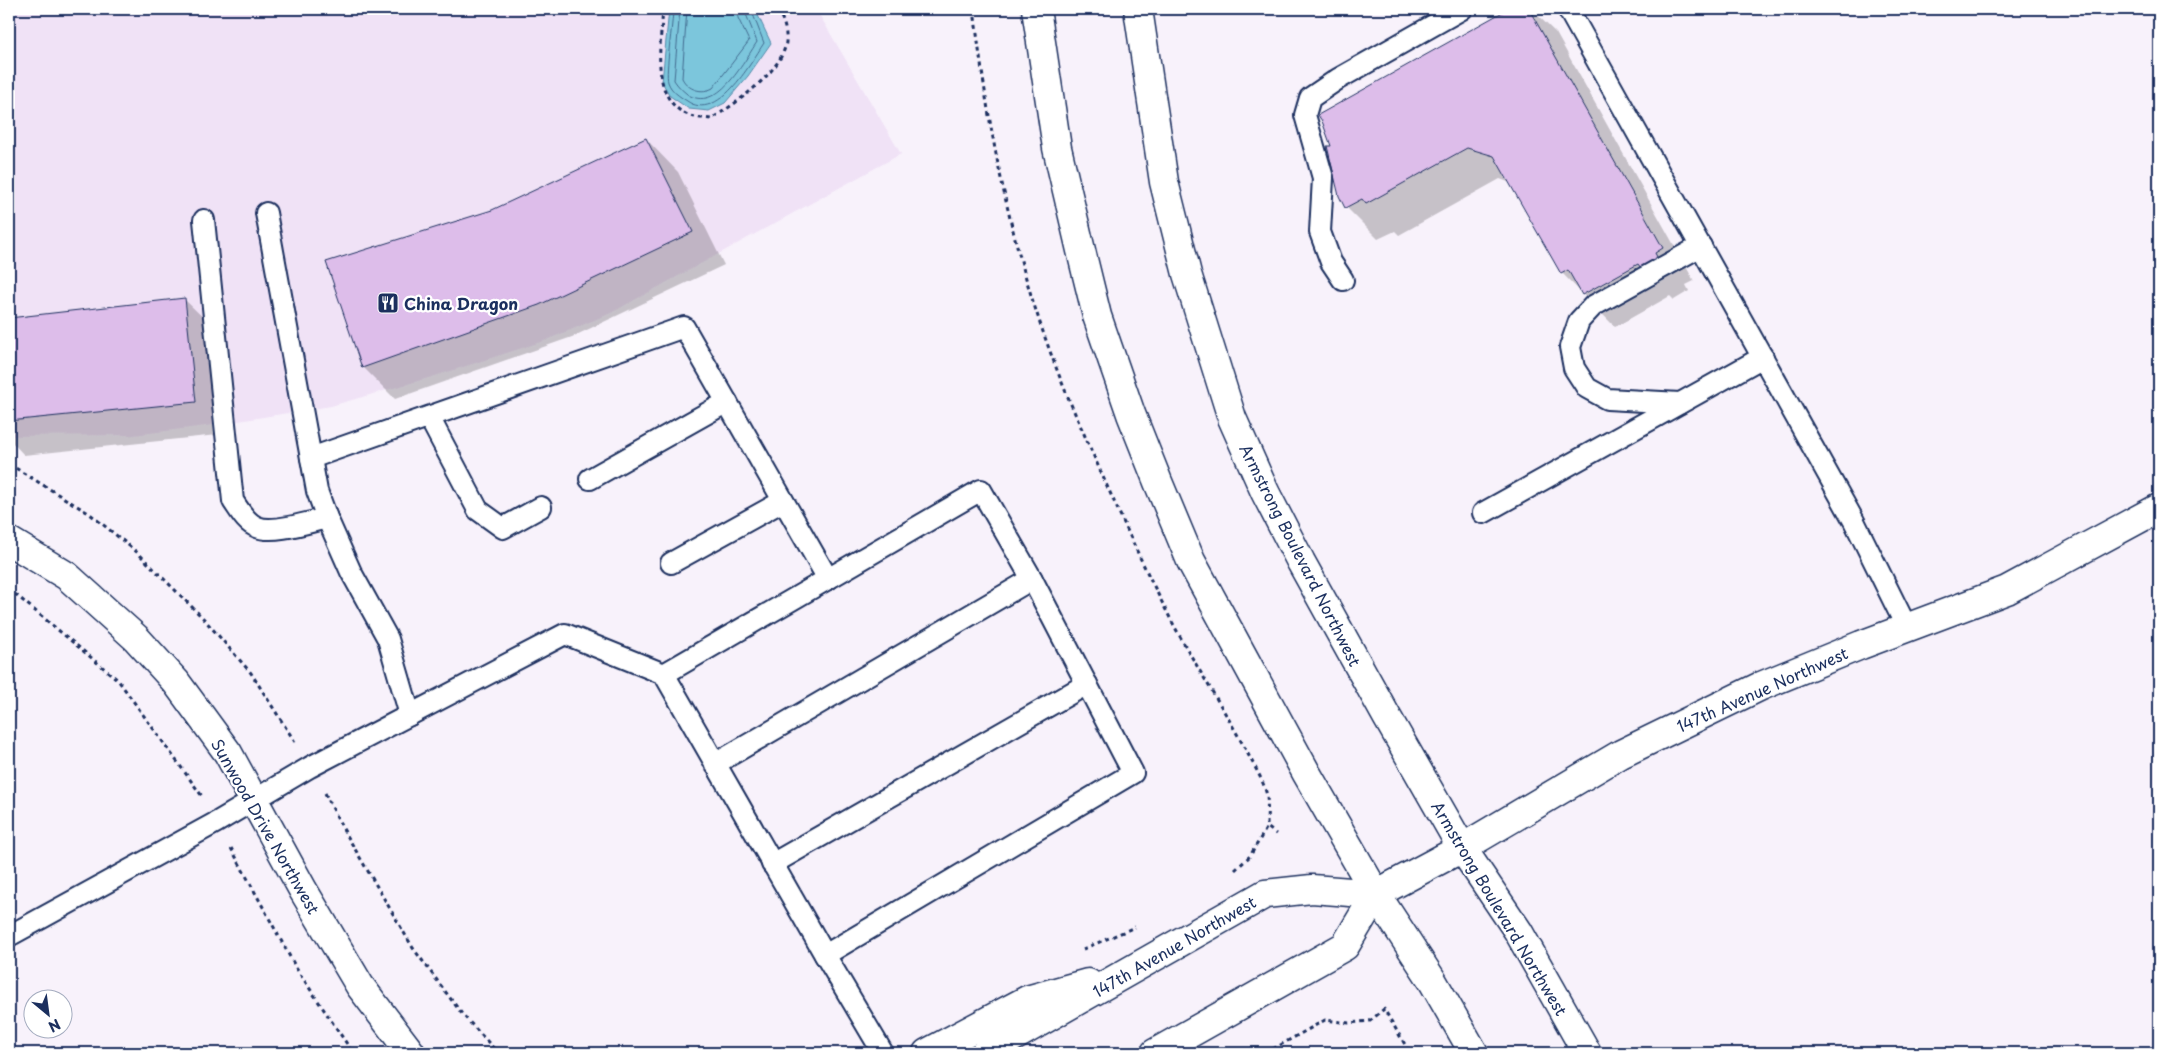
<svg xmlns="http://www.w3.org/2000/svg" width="2168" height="1062" font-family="'Playpen Sans',sans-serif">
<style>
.built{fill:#f0e2f6}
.water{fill:#7cc6dc;stroke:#558aaa}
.shadow{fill:#0003}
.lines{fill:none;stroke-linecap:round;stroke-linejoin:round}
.shore{stroke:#426b90;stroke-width:1}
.building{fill:#ddbdea;stroke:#1b2f5e}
.lane-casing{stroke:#1b2f5e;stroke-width:24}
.street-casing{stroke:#1b2f5e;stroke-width:31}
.secondary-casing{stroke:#1b2f5e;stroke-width:31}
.path{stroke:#1b2f5e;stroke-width:3;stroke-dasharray:4 4;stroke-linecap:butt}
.lane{stroke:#fff;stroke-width:20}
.street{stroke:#fff;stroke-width:28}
.secondary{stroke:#fff;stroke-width:28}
.labels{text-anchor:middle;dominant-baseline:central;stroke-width:4.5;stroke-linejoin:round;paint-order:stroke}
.poi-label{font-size:16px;font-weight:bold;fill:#1b2f5e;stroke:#fff;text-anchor:start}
.street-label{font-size:16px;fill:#1b2f5e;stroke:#fff}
</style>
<rect width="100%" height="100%" fill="#f8f2fb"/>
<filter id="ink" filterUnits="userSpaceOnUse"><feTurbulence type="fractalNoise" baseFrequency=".02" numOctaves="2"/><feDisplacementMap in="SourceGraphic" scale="10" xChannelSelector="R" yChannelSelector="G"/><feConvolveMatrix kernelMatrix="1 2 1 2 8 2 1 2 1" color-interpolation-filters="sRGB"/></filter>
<g filter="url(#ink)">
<path class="built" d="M9 9H816L901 154 611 313 544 341 432 377 331 406 214 425 134 435 9 436Z"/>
<path class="water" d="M669 9H755L771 43 748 76 725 103 709 111 689 109 670 96 662 82Z"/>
<g class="shadow">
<path d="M604 9H613L609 13Z"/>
<path d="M1510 9H1531L1556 33 1694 281 1686 285 1689 291 1674 300 1670 296 1615 327 1562 273 1511 183 1500 179 1399 235 1395 231 1378 239 1346 207 1333 147 1320 115Z"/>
<path d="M646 139 678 172 724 265 572 337 395 399 363 367 493 212Z"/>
<path d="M184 299 217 331 227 434 24 455 9 439V319Z"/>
</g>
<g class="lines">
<g class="shore">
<path d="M673 9C673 24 665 71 668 82 671 91 679 96 687 101 718 123 750 64 764 43L751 9"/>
<path d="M680 9 674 80C678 86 681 89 687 94 717 114 743 63 757 42L744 9"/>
<path d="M687 9 682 78C688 90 702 94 713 88L749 41 738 18 737 9"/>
</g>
</g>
<g class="building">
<path d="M1508 9H1529L1663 248 1655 253 1658 259 1641 268 1638 264 1582 295 1568 270 1561 274 1494 156 1467 148 1366 204 1362 199 1345 208 1339 196 1327 146H1331L1322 121 1318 115Z"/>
<path d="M646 138 693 232 539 305 362 368 326 262 492 210Z"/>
<path d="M185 298 196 402 9 421V318Z"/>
</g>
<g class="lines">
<g class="lane-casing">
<g id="lane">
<path d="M1568 9 1854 521 1907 628"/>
<path d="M266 213 317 491 327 518 351 572 388 639 410 715"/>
<path d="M204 220 233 501C240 511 246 523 257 527 273 534 309 522 327 518"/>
<path d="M1343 280 1331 262 1320 232 1323 178 1305 115 1310 98 1338 79 1462 9"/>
<path d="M1680 403 1607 399 1587 388 1574 368 1570 347 1579 321 1593 306 1701 246"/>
<path d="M429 417 478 510 503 528 541 507"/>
<path d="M311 458 684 327 828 579"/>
<path d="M590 479 727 402"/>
<path d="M1483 513 1763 357"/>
<path d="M671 563 783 501"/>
<path d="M664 674 825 955 883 1053"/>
<path d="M715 764 1032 579"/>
<path d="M772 864 1087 684"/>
<path d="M9 936 217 822 310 767 565 634 664 674 981 490 1032 579 1133 773 825 955"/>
</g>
</g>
<g class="street-casing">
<path id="street" d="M1462 848 1621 754 1761 686 1861 645 2007 590 2159 508"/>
</g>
<g class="secondary-casing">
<g id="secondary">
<path d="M1036 9 1057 148 1083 259 1097 316 1131 414 1158 482 1191 561 1307 774 1376 894 1432 980 1474 1053"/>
<path d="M1138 9 1164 182 1187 274 1232 418 1265 492 1301 562 1387 717 1462 848 1518 931 1587 1053"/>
<path d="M9 541 67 576 136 638 176 682 228 753 303 890 360 986 411 1053"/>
<path d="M927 1053 1027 1000 1088 983"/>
<path d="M985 1053 1265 894 1312 889 1376 894"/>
<path d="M1155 1053 1345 946 1376 894 1462 848"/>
</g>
</g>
<g class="path">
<path d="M663 9C661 43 649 98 688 115 695 118 704 118 711 119 734 105 783 71 786 42 787 30 783 19 777 9"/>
<path d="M974 9C990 149 1019 288 1077 418 1106 484 1135 550 1168 614 1192 661 1222 705 1247 752 1254 766 1264 781 1267 796 1268 806 1267 817 1267 827L1276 834"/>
<path d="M9 464 90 514 138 553 203 618 251 673 295 742"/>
<path d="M9 589 118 680 202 796"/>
<path d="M325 793 342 827 413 948 462 1014 498 1053"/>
<path d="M231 848 296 968 353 1053"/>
<path d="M1235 870 1250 856 1267 827"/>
<path d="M1083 949 1135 927"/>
<path d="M1266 1053 1325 1020 1349 1023 1370 1021 1384 1009 1410 1053"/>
</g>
<use href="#lane" class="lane"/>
<use href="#street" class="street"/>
<use href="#secondary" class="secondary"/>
</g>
</g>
<defs>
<g id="restaurant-square" transform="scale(1.125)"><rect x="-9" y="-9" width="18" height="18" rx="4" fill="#1b2f5e" stroke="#fff"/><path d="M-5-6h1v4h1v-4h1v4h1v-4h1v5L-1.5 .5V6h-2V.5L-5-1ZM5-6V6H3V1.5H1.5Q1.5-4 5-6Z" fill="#fff"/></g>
</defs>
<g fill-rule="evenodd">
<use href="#restaurant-square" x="388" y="303"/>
</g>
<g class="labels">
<g class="poi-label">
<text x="404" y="303">China Dragon</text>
</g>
<g class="street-label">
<text transform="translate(1301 555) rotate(63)">Armstrong Boulevard Northwest</text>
<text transform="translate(1762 689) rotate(-24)">147th Avenue Northwest</text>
<text transform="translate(266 826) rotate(60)">Sunwood Drive Northwest</text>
<text transform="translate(1500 908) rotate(59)">Armstrong Boulevard Northwest</text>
<text transform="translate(1174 946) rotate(-30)">147th Avenue Northwest</text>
</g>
</g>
<rect width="2168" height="1062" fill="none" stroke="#fff" stroke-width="30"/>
<rect x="15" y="15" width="2138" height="1032" fill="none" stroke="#1b2f5e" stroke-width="2" filter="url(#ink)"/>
<g transform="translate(48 1014) rotate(151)"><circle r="24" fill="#ffffff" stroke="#a4acbf"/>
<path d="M0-4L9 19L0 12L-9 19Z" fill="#1b2f5e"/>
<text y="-8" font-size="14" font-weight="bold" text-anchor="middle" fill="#1b2f5e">N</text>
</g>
</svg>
